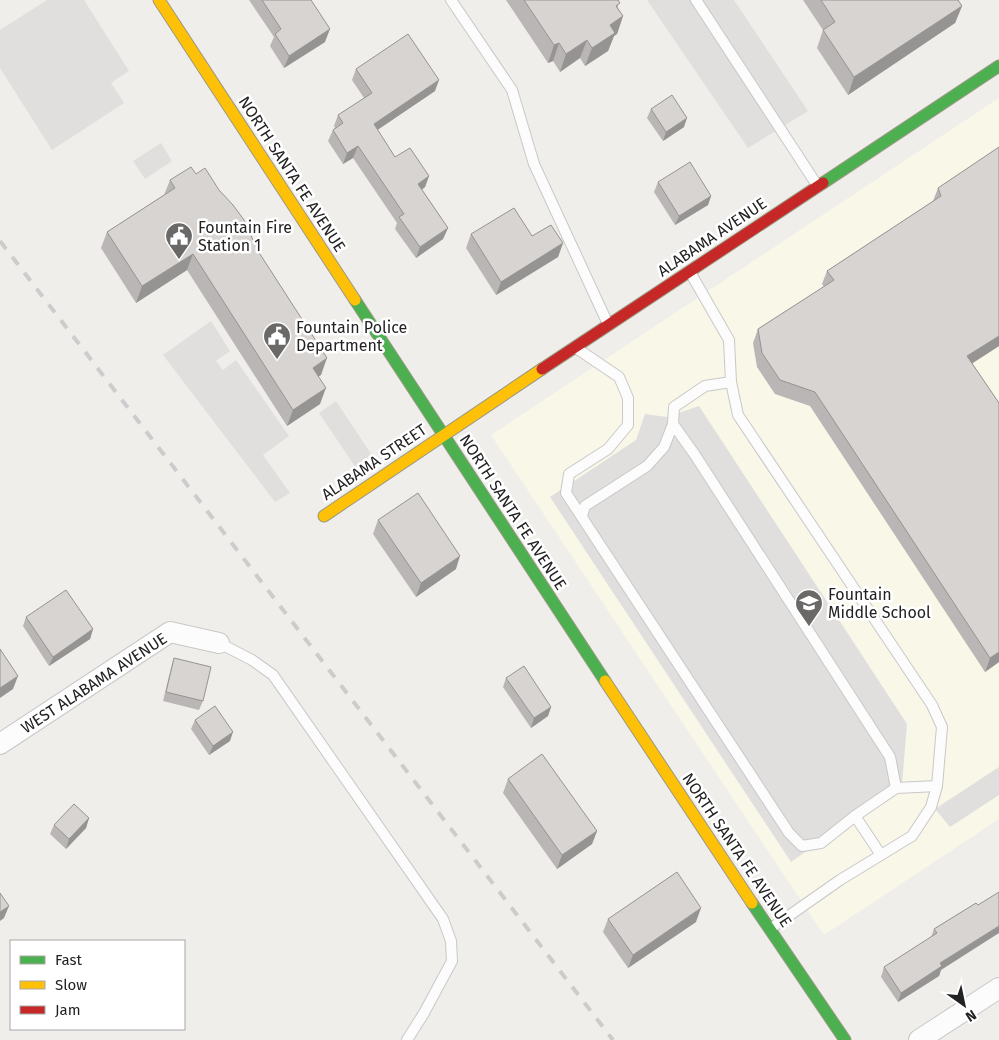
<svg xmlns="http://www.w3.org/2000/svg" width="999" height="1040" font-family="'Fira Sans',sans-serif">
<style>
.education{fill:#f8f7e8}
.parking{fill:#e0dfde}
.lines{fill:none;stroke-linecap:round;stroke-linejoin:round}
.lane-casing{stroke:#c9c8c7;stroke-width:12}
.street-casing{stroke:#c9c8c7;stroke-width:22}
.fast-casing{stroke:#999a82;stroke-width:13}
.slow-casing{stroke:#999a82;stroke-width:13}
.jam-casing{stroke:#999a82;stroke-width:13}
.lane{stroke:#fdfcfc;stroke-width:10}
.street{stroke:#fdfcfc;stroke-width:20}
.fast{stroke:#4caf50;stroke-width:11}
.slow{stroke:#ffc107;stroke-width:11}
.jam{stroke:#c62828;stroke-width:11}
.rail{stroke:#ccc;stroke-width:4;stroke-dasharray:10 10;stroke-linecap:butt}
.wall{fill:#b9b6b5}
.shaded-wall{fill:#969493}
.building{fill:#d7d4d2;stroke:#969493}
.labels{text-anchor:middle;dominant-baseline:central;stroke-width:5;stroke-linejoin:round;paint-order:stroke}
.street-label{font-size:16px;fill:#222;stroke:#fff}
.poi-label{font-size:16px;fill:#222;stroke:#fff;text-anchor:start}
</style>
<rect width="100%" height="100%" fill="#f0eeeb"/>
<path class="education" d="M999 98V819L824 935 491 435Z"/>
<g class="parking">
<path d="M47 0H84L129 71 111 83 124 103 52 150 0 68V30Z"/>
<path d="M647 0H734L808 111 748 148Z"/>
<path d="M161 143 172 161 145 179 133 161Z"/>
<path d="M211 321 230 351 216 361 223 370 236 360 289 436 263 455 290 493 275 502 163 355Z"/>
<path d="M336 401 373 457 356 468 319 413Z"/>
<path d="M699 406 907 724 902 784 791 862 550 497 636 440 645 414 667 417Z"/>
<path d="M999 767V795L950 827 935 809Z"/>
</g>
<g class="lines">
<g class="lane-casing">
<g id="lane">
<path d="M451 0 512 90 534 164 608 324"/>
<path d="M696 0 817 185"/>
<path d="M690 272 729 340 731 382 738 415 932 705 942 727 937 786 931 807 912 836 840 880 770 929"/>
<path d="M576 348 619 377 628 398V425L608 449 569 474 566 493 789 833 802 846 821 843 855 816 881 855"/>
<path d="M673 424 695 455 890 757 896 788"/>
<path d="M582 516 585 506 647 466 664 447 673 424 674 407 705 386 731 382"/>
<path d="M219 643 252 660 273 675 443 919 451 941 452 961 424 1013 407 1040"/>
<path d="M855 816 896 788 937 786"/>
</g>
</g>
<g class="street-casing">
<g id="street">
<path d="M0 744 170 632 219 643"/>
<path d="M919 1040 999 988"/>
</g>
</g>
<g class="fast-casing">
<g id="fast">
<path d="M823 183 999 66"/>
<path d="M355 300 605 681"/>
<path d="M752 903 845 1040"/>
</g>
</g>
<g class="slow-casing">
<g id="slow">
<path d="M159 0 355 300"/>
<path d="M324 516 542 369"/>
<path d="M605 681 752 903"/>
</g>
</g>
<g class="jam-casing">
<path id="jam" d="M542 369 823 183"/>
</g>
<use href="#lane" class="lane"/>
<use href="#street" class="street"/>
<use href="#fast" class="fast"/>
<use href="#slow" class="slow"/>
<use href="#jam" class="jam"/>
<path class="rail" d="M0 241 613 1040"/>
</g>
<g class="wall">
<path d="M249 0H311L325 42 284 68 270 46 274 37Z"/>
<path d="M506 0H618V8L623 16 617 34 614 36 608 51 585 66 580 58 560 72 553 61 548 63Z"/>
<path d="M803 0H958L962 6 955 23 848 95 817 48 823 30Z"/>
<path d="M356 69 435 91 377 130 395 157 429 176 425 187 422 190 448 228 443 239 416 258 395 229 397 223 353 158 343 164 328 141 333 130 335 128 334 126 338 115 364 98 352 80Z"/>
<path d="M651 109 684 127 663 141 647 118Z"/>
<path d="M999 147V346L972 363 999 403V662L985 672 810 406 775 394 757 367 753 343 758 329 824 287 822 284 827 271 933 201 938 188Z"/>
<path d="M196 174 258 251 321 375 319 376 320 404 287 426 187 270 136 303 101 248 107 232 164 195 170 180Z"/>
<path d="M658 182 711 196 708 205 675 225 654 192Z"/>
<path d="M471 234 532 236 563 243 558 257 496 295 466 248Z"/>
<path d="M378 520 456 569 416 597 373 534Z"/>
<path d="M26 617 93 629 90 639 49 666 23 626Z"/>
<path d="M174 658 203 701 199 710 163 701 171 668Z"/>
<path d="M506 678 551 707 548 716 531 728 503 687Z"/>
<path d="M195 720 230 741 209 755 191 729Z"/>
<path d="M508 779 597 831 592 844 557 869 503 793Z"/>
<path d="M89 818 86 828 66 849 50 834 54 825Z"/>
<path d="M976 903 941 970 939 976 898 1002 881 977 884 967 931 937 934 929Z"/>
<path d="M608 919 696 922 628 968 603 932Z"/>
</g>
<g class="shaded-wall">
<path d="M962 6 955 23 848 95 854 77Z"/>
<path d="M623 16 617 34 614 36 608 51 585 66 592 48 610 25Z"/>
<path d="M330 29 325 42 284 68 289 56Z"/>
<path d="M587 40 580 58 560 72 566 54Z"/>
<path d="M559 43 553 61 548 63 554 45Z"/>
<path d="M439 80 435 91 370 135 374 124Z"/>
<path d="M687 118 684 127 663 141 666 132Z"/>
<path d="M358 146 353 158 343 164 347 153Z"/>
<path d="M429 176 425 187 413 195 418 184Z"/>
<path d="M711 196 708 205 675 225 679 216Z"/>
<path d="M448 228 443 239 416 258 420 247Z"/>
<path d="M563 243 558 257 496 295 501 282Z"/>
<path d="M193 254 187 270 136 303 142 286Z"/>
<path d="M999 336V346L962 370 967 356Z"/>
<path d="M327 358 321 375 307 384 313 368Z"/>
<path d="M326 388 320 404 287 426 293 410Z"/>
<path d="M460 556 456 569 416 597 421 583Z"/>
<path d="M93 629 90 639 49 666 53 657Z"/>
<path d="M999 652V662L985 672 990 658Z"/>
<path d="M18 676 13 689 0 698V688Z"/>
<path d="M551 707 548 716 531 728 534 718Z"/>
<path d="M233 732 230 741 209 755 213 746Z"/>
<path d="M89 818 86 828 66 849 69 839Z"/>
<path d="M597 831 592 844 557 869 562 855Z"/>
<path d="M9 906 4 918 0 921V912Z"/>
<path d="M701 908 696 922 628 968 633 955Z"/>
<path d="M999 926V933L941 970 939 976 898 1002 901 993 940 963Z"/>
</g>
<g class="building">
<path d="M262 0H311L330 29 289 56 275 34 281 29Z"/>
<path d="M524 0H618L620 3 616 6 623 16 610 25 615 33 592 48 587 40 566 54 559 43 554 45Z"/>
<path d="M821 0H958L962 6 854 77 823 30 835 22Z"/>
<path d="M408 34 439 80 374 124 395 157 410 148 429 176 418 184 448 228 420 247 399 217 404 214 358 146 347 153 333 130 343 123 338 115 372 93 356 69Z"/>
<path d="M672 95 687 118 666 132 651 109Z"/>
<path d="M999 147V336L967 356 999 403V652L990 658 815 392 780 380 762 353 758 329 834 280 827 271 941 196 938 188Z"/>
<path d="M690 162 711 196 679 216 658 182Z"/>
<path d="M191 167 196 174 205 168 219 190 233 205 244 220 258 251 327 358 313 368 326 388 293 410 193 254 142 286 107 232 175 188 170 180Z"/>
<path d="M514 208 532 236 551 225 563 243 501 282 471 234Z"/>
<path d="M418 493 460 556 421 583 378 520Z"/>
<path d="M66 590 93 629 53 657 26 617Z"/>
<path d="M0 649 18 676 0 688Z"/>
<path d="M174 658 211 667 203 701 166 692Z"/>
<path d="M524 666 551 707 534 718 506 678Z"/>
<path d="M215 706 233 732 213 746 195 720Z"/>
<path d="M542 754 597 831 562 855 508 779Z"/>
<path d="M74 804 89 818 69 839 54 825Z"/>
<path d="M677 872 701 908 633 955 608 919Z"/>
<path d="M999 892V926L940 963 942 966 901 993 884 967 937 933 934 929 976 903 978 905Z"/>
<path d="M0 893 9 906 0 912Z"/>
</g>
<defs>
<g id="civic-pin" transform="scale(1.4375)"><path d="M0 17L-7.5 6A9.5 9.5 0 1 1 7.5 6Z" fill="#6a6968" stroke="#fff"/><path d="M-.6-6.5H3V-4.5H.6V-3L4-1V1h2V6H-6V1h2V-1L-.6-3ZM-1.2 2.5V6h2.4V2.5Z" fill="#fff"/></g>
<g id="school-pin" transform="scale(1.4375)"><path d="M0 17L-7.5 6A9.5 9.5 0 1 1 7.5 6Z" fill="#6a6968" stroke="#fff"/><path d="M0-5L7-2L0 1L-7-2ZM-4 1L0 2.5L4 1V4Q0 6-4 4Z" fill="#fff"/></g>
</defs>
<g fill-rule="evenodd">
<use href="#civic-pin" x="179" y="236"/>
<use href="#civic-pin" x="277" y="336"/>
<use href="#school-pin" x="809" y="603"/>
</g>
<g class="labels">
<g class="street-label">
<text transform="translate(292 174) rotate(57)">NORTH SANTA FE AVENUE</text>
<text transform="translate(712 237) rotate(-34)">ALABAMA AVENUE</text>
<text transform="translate(374 462) rotate(-34)">ALABAMA STREET</text>
<text transform="translate(513 512) rotate(57)">NORTH SANTA FE AVENUE</text>
<text transform="translate(94 683) rotate(-33)">WEST ALABAMA AVENUE</text>
<text transform="translate(737 850) rotate(56)">NORTH SANTA FE AVENUE</text>
</g>
<g class="poi-label">
<text x="198" y="227">Fountain Fire<tspan x="198" dy="18">Station 1</tspan></text>
<text x="296" y="327">Fountain Police<tspan x="296" dy="18">Department</tspan></text>
<text x="828" y="594">Fountain<tspan x="828" dy="18">Middle School</tspan></text>
</g>
</g>
<rect x="10" y="940" width="175" height="90" fill="#ffffff" stroke="#a7a7a7"/>
<rect x="20" y="956" width="25" height="8" fill="#4caf50" stroke="#a7a7a7"/>
<text x="55" y="965" font-size="15" fill="#222222">Fast</text>
<rect x="20" y="981" width="25" height="8" fill="#ffc107" stroke="#a7a7a7"/>
<text x="55" y="990" font-size="15" fill="#222222">Slow</text>
<rect x="20" y="1006" width="25" height="8" fill="#c62828" stroke="#a7a7a7"/>
<text x="55" y="1015" font-size="15" fill="#222222">Jam</text>
<g transform="translate(964 1005) rotate(147)" stroke="#ffffff" stroke-width="4" paint-order="stroke">
<path d="M0-4L9 19L0 12L-9 19Z" fill="#222222"/>
<text y="-8" font-size="14" font-weight="bold" text-anchor="middle" fill="#222222">N</text>
</g>
</svg>
